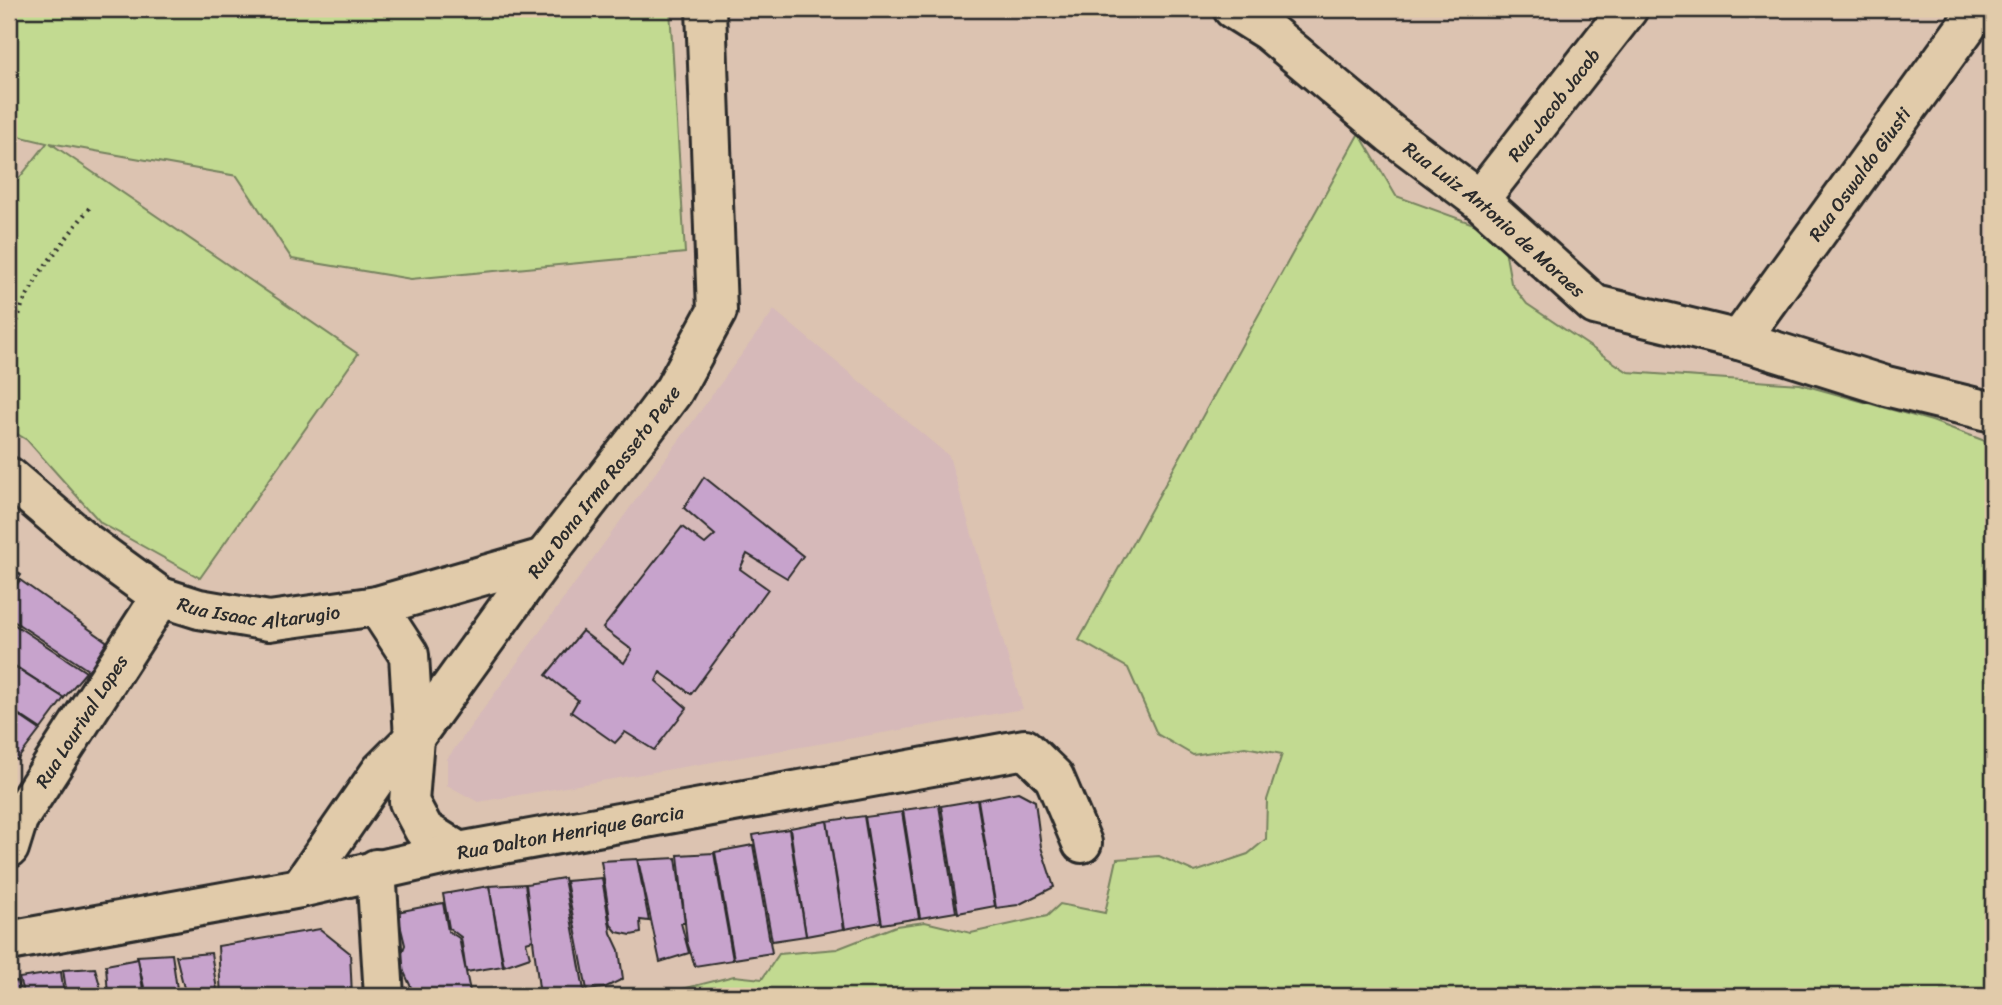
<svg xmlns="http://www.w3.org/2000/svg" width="2002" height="1005" font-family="Sriracha,sans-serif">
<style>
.built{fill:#d6b9b9}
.green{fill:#c2da91;stroke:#76825e;stroke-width:2}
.building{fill:#c7a3cc;stroke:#2b2b2b;stroke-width:2}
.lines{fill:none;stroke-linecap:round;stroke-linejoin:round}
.minor-casing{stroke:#2b2b2b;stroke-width:44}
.path{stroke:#2b2b2b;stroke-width:4.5;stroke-dasharray:2 5;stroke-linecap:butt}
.minor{stroke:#e1cbaa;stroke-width:38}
.labels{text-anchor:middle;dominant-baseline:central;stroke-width:6;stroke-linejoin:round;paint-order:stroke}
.street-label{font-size:19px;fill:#2b2b2b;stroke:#e1cbaa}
</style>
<rect width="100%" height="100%" fill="#dcc3b1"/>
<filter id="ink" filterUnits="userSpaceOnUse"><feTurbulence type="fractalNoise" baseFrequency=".0143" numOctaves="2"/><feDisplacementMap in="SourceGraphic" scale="14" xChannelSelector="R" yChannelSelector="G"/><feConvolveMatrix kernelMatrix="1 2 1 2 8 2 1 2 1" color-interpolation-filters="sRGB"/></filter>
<g filter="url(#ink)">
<path class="built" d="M774 310 949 456 1023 709 478 802 447 785V759Z"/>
<g class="green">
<path d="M9 9H670L685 253 411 279 292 259 237 176 50 143 358 354 200 578 101 523 27 440 9 429V191L47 143 9 134Z"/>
<path d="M1359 133 1396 196 1493 231 1505 249 1511 283 1527 304 1628 372 1800 384 1932 421 1993 444V996H675L678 990 734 976 762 979 779 954 837 949 896 926 925 922 971 933 1047 916 1060 904 1105 913 1117 859 1159 856 1195 872 1248 854 1266 839 1267 800 1282 754 1245 747 1193 755 1157 734 1128 668 1079 640Z"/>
</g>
<g class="building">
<path d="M704 477 803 556 787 578 747 554 740 569 768 589 691 694 660 672 656 681 687 708 654 750 625 732 615 743 571 712 578 700 546 675 582 631 624 663 632 650 603 628 682 527 705 544 715 535 684 508Z"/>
<path d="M9 566 21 575 9 594Z"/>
<path d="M20 580 106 641 109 650 88 670 9 618V596Z"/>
<path d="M9 621 86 672 64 698 9 662Z"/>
<path d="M9 663 64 698 41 729 9 708Z"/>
<path d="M9 709 40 730 17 760 9 755Z"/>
<path d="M1018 792 1035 801 1041 847 1054 887 1018 905 996 908 978 800Z"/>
<path d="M977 800 995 906 958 913 941 806Z"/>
<path d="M939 805 956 912 920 918 903 810Z"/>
<path d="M902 812 919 918 882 924 865 817Z"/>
<path d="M864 816 881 922 845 929 827 821Z"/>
<path d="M827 821 844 929 806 936 790 828Z"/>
<path d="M789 829 806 936 772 941 753 835Z"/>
<path d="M753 845 772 953 734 959 715 852Z"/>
<path d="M714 853 733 960 695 966 687 942 678 855Z"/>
<path d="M676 858 685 923H681L689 953 660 962 638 860Z"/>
<path d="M637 859 649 921 640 920 641 933 631 935 617 932 611 925 601 861Z"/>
<path d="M564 878 585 996H540L526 884Z"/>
<path d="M602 878 611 933 619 950 623 979 604 988 587 990 566 881Z"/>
<path d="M525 884 533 940 526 942 530 957 504 966 489 886Z"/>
<path d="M489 886 503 966 466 972 461 937 449 928 443 894Z"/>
<path d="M443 903 448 931 459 938 471 996H415L399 961 405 945 397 912Z"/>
<path d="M320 929 350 953 352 996H221L218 946Z"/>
<path d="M211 953 218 996H186L176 956Z"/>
<path d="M172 954 178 996H146L137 956Z"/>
<path d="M138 959 144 996H108L106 965Z"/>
<path d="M95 968 103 996H67L63 970Z"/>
<path d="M61 972 64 996H24L19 978Z"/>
<path d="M17 981 20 996H9V982Z"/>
<path d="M17 981 20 996H9V983Z"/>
</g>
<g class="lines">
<g class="minor-casing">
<g id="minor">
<path id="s1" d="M1233 9 1268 31 1391 134 1479 200 1595 305 1739 340 1886 386 1993 412"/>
<path id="s2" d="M1479 200 1628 9"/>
<path id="s3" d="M1739 340 1979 9"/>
<path id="s4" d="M9 477 84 541 161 597 199 609 269 621 377 606 544 558"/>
<path d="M377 606 409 655 414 738 409 802 424 830 459 852"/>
<path id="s5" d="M9 848 18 819 161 597"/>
<path d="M376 869 384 996"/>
<path id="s6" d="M300 888 381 771 414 738 544 558 647 426 674 390 717 311 706 9"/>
<path id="s7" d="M9 941 300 888 459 852 1025 749 1054 777 1082 843"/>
</g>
</g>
<path class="path" d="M9 348 22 305 41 271 90 207"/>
<use href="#minor" class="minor"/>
</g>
</g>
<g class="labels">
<g class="street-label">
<text stroke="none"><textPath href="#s2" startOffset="121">Rua Jacob Jacob</textPath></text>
<text stroke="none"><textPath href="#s3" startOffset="205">Rua Oswaldo Giusti</textPath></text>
<text stroke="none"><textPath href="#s1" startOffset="336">Rua Luiz Antonio de Moraes</textPath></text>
<text stroke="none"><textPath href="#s6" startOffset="508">Rua Dona Irma Rosseto Pexe</textPath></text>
<text stroke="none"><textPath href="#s4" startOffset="294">Rua Isaac Altarugio</textPath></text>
<text stroke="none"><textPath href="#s5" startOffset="147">Rua Lourival Lopes</textPath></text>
<text stroke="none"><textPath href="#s7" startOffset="572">Rua Dalton Henrique Garcia</textPath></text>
</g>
</g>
<rect width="2002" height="1005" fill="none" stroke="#e1cbaa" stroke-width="35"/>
<rect x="18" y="18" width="1967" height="970" fill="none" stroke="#2b2b2b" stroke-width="2.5" filter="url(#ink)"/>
</svg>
